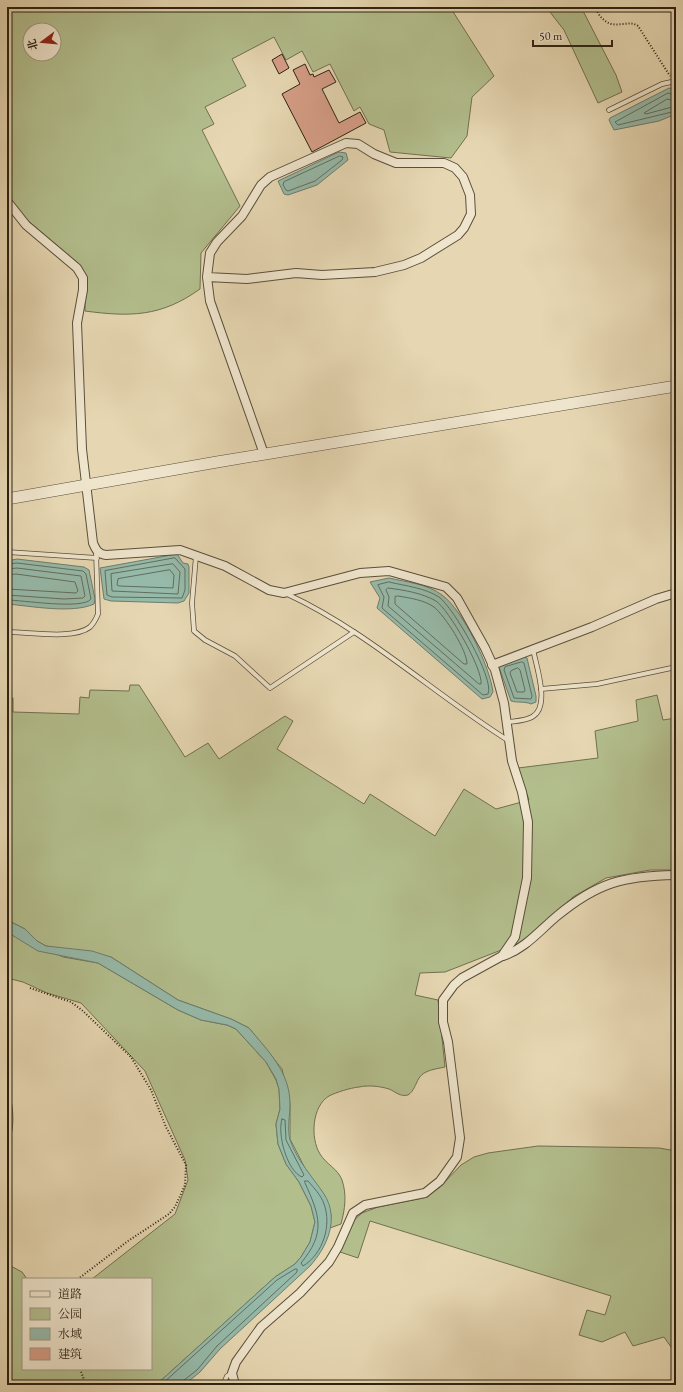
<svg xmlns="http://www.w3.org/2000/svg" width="683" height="1392" font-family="'EB Garamond','Noto Serif SC',serif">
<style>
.green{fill:#b3be8d;stroke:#707050;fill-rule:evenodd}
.water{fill:#96baaa;stroke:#6c7d6e}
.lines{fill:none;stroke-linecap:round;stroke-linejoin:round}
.shore{stroke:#616e5e;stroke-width:1}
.building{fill:#d69e87;stroke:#2c2213}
.service-casing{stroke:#5a4f3b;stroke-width:5.5}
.minor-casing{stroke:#5a4f3b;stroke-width:10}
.tertiary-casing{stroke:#5a4f3b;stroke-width:12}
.path{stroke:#2c2213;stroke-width:2;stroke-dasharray:1 2;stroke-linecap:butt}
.service{stroke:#efe5cd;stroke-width:4}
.minor{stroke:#efe5cd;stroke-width:8}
.tertiary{stroke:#efe5cd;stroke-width:11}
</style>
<rect width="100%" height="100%" fill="#e6d7b2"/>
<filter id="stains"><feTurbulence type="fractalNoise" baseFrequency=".005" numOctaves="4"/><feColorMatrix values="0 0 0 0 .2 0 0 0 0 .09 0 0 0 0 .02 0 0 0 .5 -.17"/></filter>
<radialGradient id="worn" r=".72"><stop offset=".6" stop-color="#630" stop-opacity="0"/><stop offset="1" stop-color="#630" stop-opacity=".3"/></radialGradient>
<g class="green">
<path d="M7 7H450L494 76 472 97 467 136 451 158 390 152 384 130 369 124 360 107 354 111 330 64 313 72 302 51 286 60 274 37 232 59 246 86 205 107 214 124 202 130 240 206 201 253 200 289C161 317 130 317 85 311 85 294 88 278 79 264L27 220 7 197ZM30 30H54V54H30Z"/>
<path d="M546 7H581L616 75 622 92 598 103 564 30Z"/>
<path d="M130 685H139L185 757 208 743 219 759 285 716 293 721 277 749 364 804 370 794 435 836 464 789 496 809 529 800 518 768 598 758 595 731 638 721 636 700 657 695 663 720 676 718V870H650L606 878 573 897 527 940 445 972 420 973 415 995 438 1000 445 1067C436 1069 424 1070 419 1078 415 1085 414 1091 408 1095 400 1097 396 1092 389 1089 379 1086 368 1085 359 1087 350 1088 337 1092 329 1096 312 1106 310 1138 320 1154 326 1164 338 1169 342 1180 347 1195 345 1209 341 1224L330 1228 331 1215 324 1195 310 1178 290 1139V1104L282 1069 249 1028 231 1019 178 1000 111 957 46 946 37 941 25 929 7 920V698H13V712L79 714 80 697 89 698 90 690 129 691Z"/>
<path d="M7 932 63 957 98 963 178 1010 201 1020 227 1025 236 1029 266 1062 276 1080 279 1089 280 1109 276 1124 278 1144 286 1164 299 1182 311 1206 315 1222 310 1242 301 1257 295 1264 275 1277 156 1385H7V1264L22 1272 27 1279H23V1369H151V1279H92L175 1214 188 1180 185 1160 145 1071 81 1003 47 993 23 982 7 978Z"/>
<path d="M7 1097 11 1100C14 1115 14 1133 7 1146Z"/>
<path d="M538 1146 659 1148 676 1151V1354L664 1337 633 1346 625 1332 602 1342 579 1335 587 1310 605 1315 611 1296 370 1221 358 1258 340 1252 353 1221 362 1213 378 1207 423 1198 440 1187 461 1165 474 1157 488 1153Z"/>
</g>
<g class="water">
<path d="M669 88 673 89 676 95V114L659 121 614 130 609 120 610 118Z"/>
<path d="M339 152 346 153 348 160 317 185 288 195 284 194 278 181Z"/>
<path d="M177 554 183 563 188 564 189 567V593L184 601 178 603 111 601 104 599 100 568Z"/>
<path d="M17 559 84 567 89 570 95 599 94 604C72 614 31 606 7 604V561Z"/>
<path d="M389 578C406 582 428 584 442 595 463 610 490 667 493 692L490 697 482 699 377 608 380 598 370 582Z"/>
<path d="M523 657 527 658 536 696V702L531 704C524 701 518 703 511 701L499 667 502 664Z"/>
<path d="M7 920 25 929 37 941 46 946 92 951 111 957 178 1000 231 1019 249 1028C268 1051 290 1072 290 1104 290 1115 287 1129 290 1140 298 1162 312 1176 324 1194 340 1219 327 1247 310 1266L220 1349 200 1372 184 1385H156L275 1277 295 1264 301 1257 310 1242 315 1222 311 1206 299 1182 286 1164 278 1144 276 1124 280 1109 279 1089 276 1079 266 1062 236 1029 227 1025 201 1020 178 1010 98 963 38 951 7 932Z"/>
</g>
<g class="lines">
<g class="shore">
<path d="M676 96 668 93 615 122 618 125 676 111"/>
<path d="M676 101 667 99 644 113 646 114 676 106"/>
<path d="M340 156 343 157 342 160 315 181 288 191 286 190 283 185 284 182Z"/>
<path d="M175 558 185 569V590L182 598 112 597 107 595 105 571Z"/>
<path d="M7 564 17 563 83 571 86 574 91 599C83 610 22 600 7 600"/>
<path d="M173 564 180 572 178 594 112 591 111 574Z"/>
<path d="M7 569 17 568 81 576 85 596 83 598 64 599 7 595"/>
<path d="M170 570 174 575 173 588 119 586 117 585 118 579Z"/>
<path d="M7 575 16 574 75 582 78 591 76 593 7 589"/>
<path d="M389 582C406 586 425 588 439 597 453 607 495 679 488 694L483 695 382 608 384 597 378 585Z"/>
<path d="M388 588C404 590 422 593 436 601 449 610 483 669 481 684H479L388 606 389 597 386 590Z"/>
<path d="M398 596C410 598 424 600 434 607 445 616 467 650 467 664H464L395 604V597Z"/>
<path d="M522 662 524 663 532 696 531 699 514 698 504 670 505 667Z"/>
<path d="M518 668 520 670 525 690 524 692H517L510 673 511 671Z"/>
<path d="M282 1119 285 1120 286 1140 304 1175 302 1177C287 1171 277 1134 282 1119Z"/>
<path d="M305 1181H308C314 1188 321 1195 324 1204 332 1225 323 1254 303 1266L301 1263C326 1233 320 1216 305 1183Z"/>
<path d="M161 1385 277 1280 295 1269H297V1272L217 1346 197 1370 183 1381 182 1385"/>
</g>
</g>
<g class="building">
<path d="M282 54 289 68 279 74 272 60Z"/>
<path d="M305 64 310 75 313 74 314 77 329 70 336 82 322 89 339 123 360 112 366 123 312 152 282 94 300 84 293 70Z"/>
</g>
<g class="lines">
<g class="service-casing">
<g id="service">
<path d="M609 110 662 84 676 81"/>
<path d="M7 552 97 558"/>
<path d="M196 556 192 603 194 631 205 640 235 656 270 688 354 632"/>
<path d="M287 594C367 631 434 694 509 741"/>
<path d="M7 632C28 632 74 640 90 627 94 623 96 619 98 614L96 551"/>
<path d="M541 689 597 684 676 667"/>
<path d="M508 722C515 721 525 721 532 717 551 707 536 666 533 649"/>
<path d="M223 1385 227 1376 232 1373"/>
</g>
</g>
<g class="minor-casing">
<g id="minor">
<path d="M7 201 26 225 77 268 83 278V290L77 323 82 449 93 543C96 550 98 554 106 555L180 550 225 566 269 590 284 593 360 573 389 571 446 587 457 598 485 648 495 670 504 703 512 761 522 792 528 822 527 878 515 937 502 956 462 978 454 985 443 1000V1022L448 1042 460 1138 457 1157 440 1181 425 1193 365 1205 353 1213 338 1247 329 1262 300 1293 261 1327 236 1362 232 1373 235 1385"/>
<path d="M207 277 247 279 296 273 322 275 375 272 404 265 421 258 458 235 464 228 471 214 470 195 463 177 455 168 444 163H396L374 154 358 144 346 143 270 177 261 185 242 216 217 242 210 253 207 277 210 301 264 454"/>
<path d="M492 665 592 627 656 599 676 593"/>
<path d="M503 956C526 948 539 931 557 916 598 882 624 876 676 875"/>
<path d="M321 1385H333"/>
</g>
</g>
<g class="tertiary-casing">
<path id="tertiary" d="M7 499 217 462 676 386"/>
</g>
<g class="path">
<path d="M594 7C597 11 600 17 604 20 615 30 629 19 638 26L670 76"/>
<path d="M30 988 71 1002 83 1011 131 1057 151 1090 166 1127 186 1165 185 1185 175 1207 169 1214 128 1241 78 1279"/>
<path d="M80 1369 86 1385"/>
</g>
<use href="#service" class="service"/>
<use href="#minor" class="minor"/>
<use href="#tertiary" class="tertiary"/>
</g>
<rect width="683" height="1392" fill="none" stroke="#e6d7b2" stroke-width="24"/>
<rect x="8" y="8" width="667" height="1376" fill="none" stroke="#2c2213" stroke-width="2"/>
<rect x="12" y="12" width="659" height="1368" fill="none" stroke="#2c2213"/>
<rect x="22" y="1278" width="130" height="92" fill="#efe5cd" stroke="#a19783"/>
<rect x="30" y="1291" width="20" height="6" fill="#efe5cd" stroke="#a19783"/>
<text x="58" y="1298" font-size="12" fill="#2c2213">道路</text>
<rect x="30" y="1308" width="20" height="12" fill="#b3be8d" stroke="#a19783"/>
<text x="58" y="1318" font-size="12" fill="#2c2213">公园</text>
<rect x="30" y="1328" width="20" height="12" fill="#96baaa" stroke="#a19783"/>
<text x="58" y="1338" font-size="12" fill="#2c2213">水域</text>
<rect x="30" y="1348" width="20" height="12" fill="#d69e87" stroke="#a19783"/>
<text x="58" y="1358" font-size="12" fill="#2c2213">建筑</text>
<g transform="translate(42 42) rotate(254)"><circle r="19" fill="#efe5cd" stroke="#a19783"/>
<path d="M0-3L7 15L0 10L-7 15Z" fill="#8f2418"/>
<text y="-6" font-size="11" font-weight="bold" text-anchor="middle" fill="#2c2213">北</text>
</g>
<path d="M533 40v6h79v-6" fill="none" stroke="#2c2213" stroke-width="2"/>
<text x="539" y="40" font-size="12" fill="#2c2213" stroke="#efe5cd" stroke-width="3" paint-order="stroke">50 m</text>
<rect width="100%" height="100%" filter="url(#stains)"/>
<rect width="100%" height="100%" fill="url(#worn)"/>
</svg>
